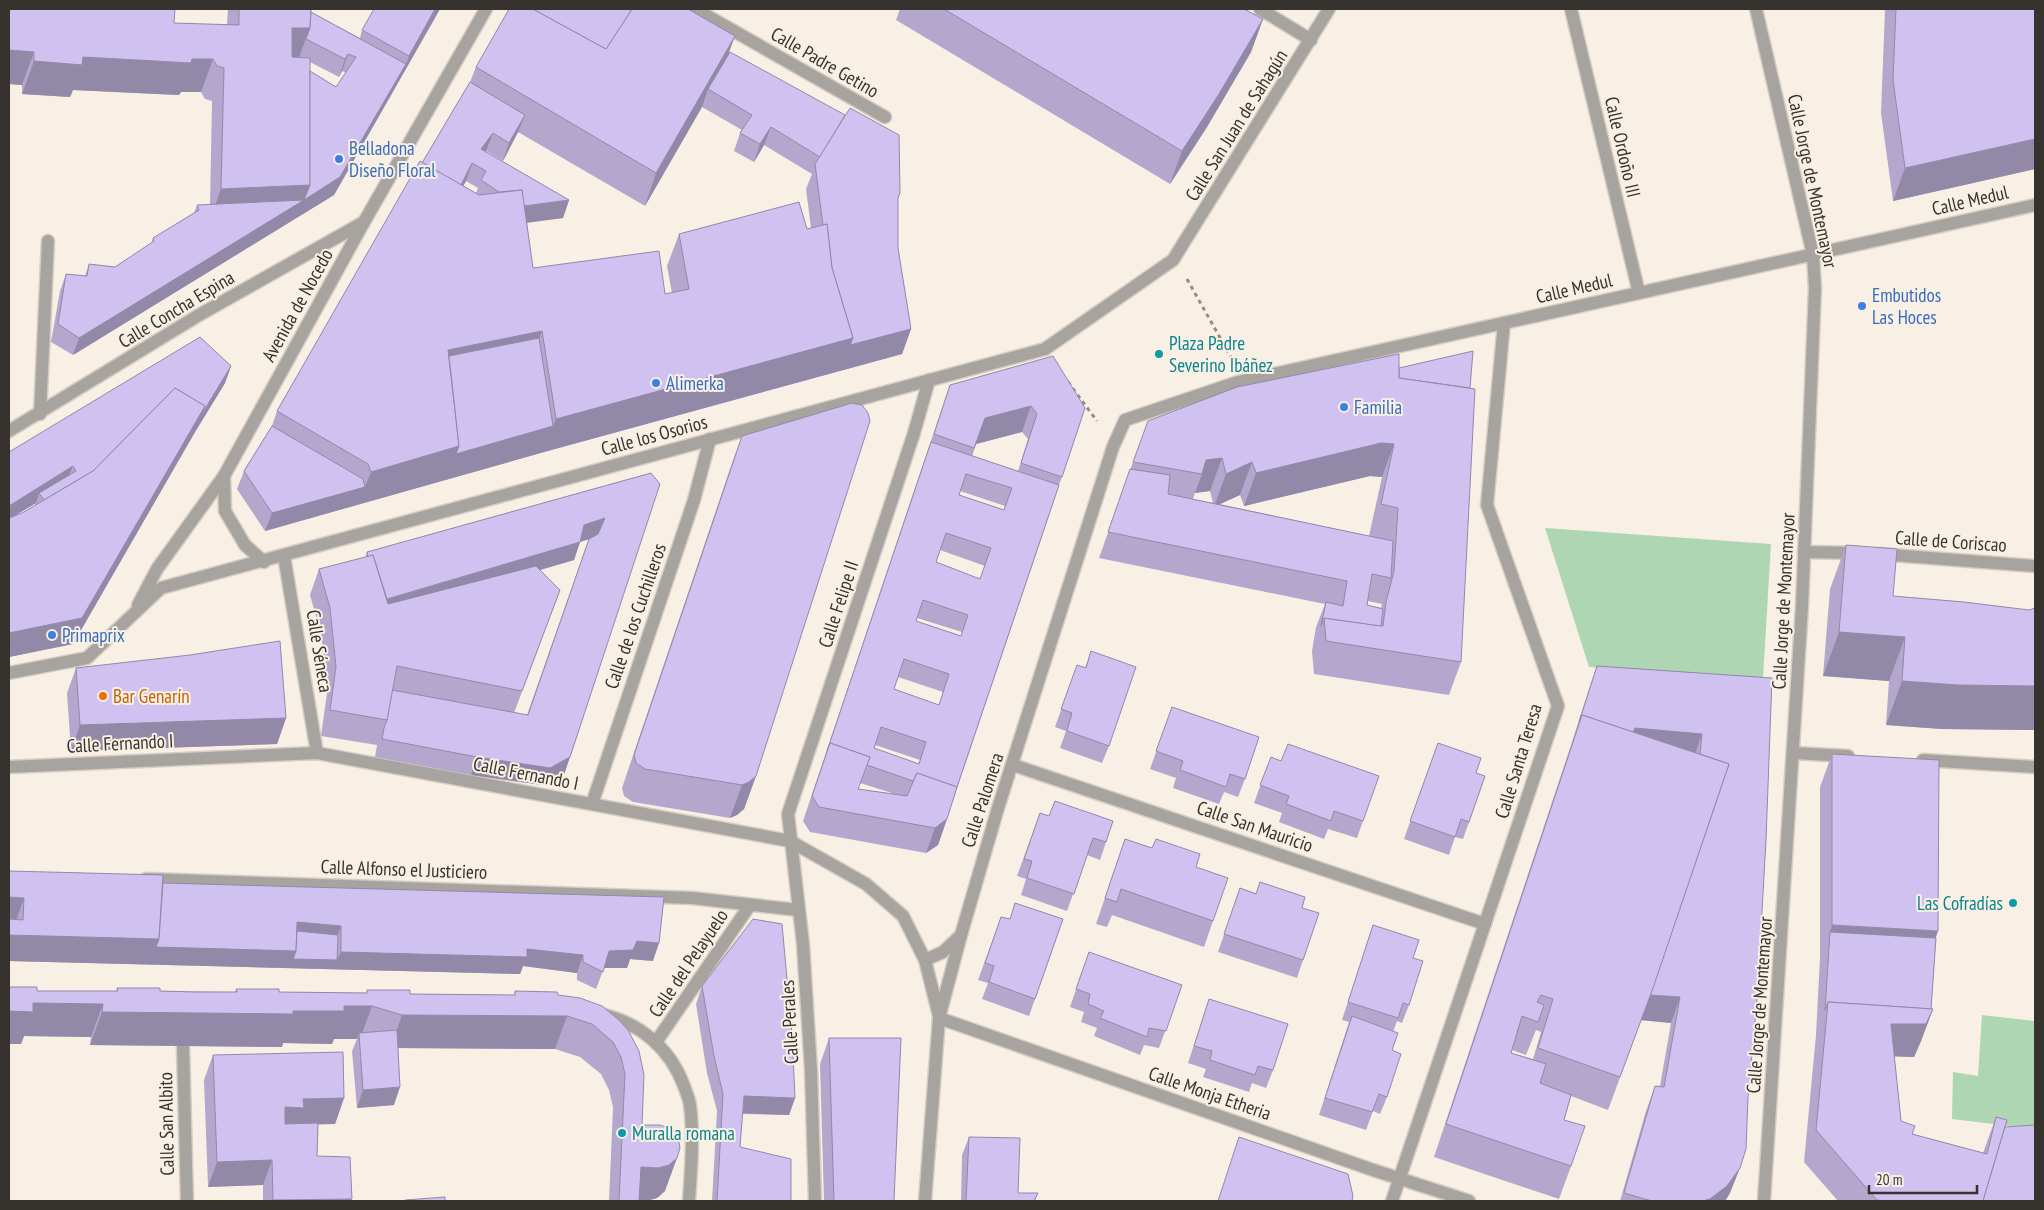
<svg xmlns="http://www.w3.org/2000/svg" width="2044" height="1210" font-family="'PT Sans Narrow',sans-serif">
<style>
.green{fill:#afd6b3}
.lines{fill:none;stroke-linecap:round;stroke-linejoin:round}
.street-casing{stroke:#d6cec4;stroke-width:15}
.path{stroke:#938d85;stroke-width:3;stroke-dasharray:4 4;stroke-linecap:butt}
.street{stroke:#a7a49f;stroke-width:12}
.wall{fill:#b3a7ce;fill-rule:evenodd}
.shaded-wall{fill:#9288a8}
.building{fill:#d0c2f0;stroke:#9288a8;fill-rule:evenodd}
.shop-dot{fill:#3f7fe0;stroke:#f9f0e5;stroke-width:2}
.culture-dot{fill:#0f9aa8;stroke:#f9f0e5;stroke-width:2}
.food-dot{fill:#e8710a;stroke:#f9f0e5;stroke-width:2}
.labels{text-anchor:middle;dominant-baseline:central;stroke-width:4;stroke-linejoin:round;paint-order:stroke}
.street-label{font-size:19px;fill:#36332e;stroke:#f9f0e5}
.shop-label{font-size:19px;fill:#366cbe;stroke:#f9f0e5;text-anchor:start}
.culture-label{font-size:19px;fill:#0d838f;stroke:#f9f0e5;text-anchor:start}
.food-label{font-size:19px;fill:#c56008;stroke:#f9f0e5;text-anchor:start}
</style>
<rect width="100%" height="100%" fill="#f9f0e5"/>
<g class="green">
<path d="M1545 528 1771 544 1763 678 1589 667Z"/>
<path d="M1982 1015 2035 1021V1129L1952 1119 1953 1072 1978 1076Z"/>
</g>
<g class="lines">
<g class="street-casing">
<g id="street">
<path d="M695 9 885 117"/>
<path d="M1260 9 1311 40"/>
<path d="M1571 9 1639 293"/>
<path d="M1756 9 1813 255 1815 288 1802 606 1764 1201"/>
<path d="M40 414 48 241"/>
<path d="M9 431 199 315 364 222"/>
<path d="M224 476 225 511 245 545 264 562"/>
<path d="M1804 552 1859 553"/>
<path d="M1879 554 2035 566"/>
<path d="M284 556 317 753"/>
<path d="M138 605 157 569 224 476 364 222 486 9"/>
<path d="M9 673 87 658 161 588 1045 349 1173 260 1329 9"/>
<path d="M1793 753 1848 756"/>
<path d="M1923 760 2035 767"/>
<path d="M1013 765 1485 924"/>
<path d="M9 767 317 753 790 841 866 884 903 916 925 960 939 1016"/>
<path d="M592 804 694 500 710 439"/>
<path d="M146 879 692 898 798 910"/>
<path d="M925 960 943 952 961 935"/>
<path d="M601 1014C640 1023 670 1048 684 1086 686 1092 689 1098 690 1105 694 1137 691 1169 689 1201"/>
<path d="M939 1018 1373 1170 1469 1201"/>
<path d="M656 1042 750 905"/>
<path d="M183 1046 187 1201"/>
<path d="M815 1201 811 1070 803 944 788 814 914 433 929 380"/>
<path d="M925 1201 939 1018 961 935 998 808 1113 447 1125 420 1238 382 2035 205"/>
<path d="M1392 1201 1558 706 1487 505 1504 323"/>
</g>
</g>
<g class="path">
<path d="M1187 279 1232 359"/>
<path d="M1068 382 1097 421"/>
</g>
<use href="#street" class="street"/>
</g>
<g class="wall">
<path d="M9 9 174 23 227 25 228 9H311V12L360 38 362 30 440 9 399 81 334 195 73 355 51 342 60 291 66 274 85 276 89 264 115 267 151 244 153 238 194 213 197 205H210L212 101 205 99 201 92H181L179 95 73 90 70 97 22 94V85L9 84ZM310 62 339 77 342 71 346 73 336 87 310 71Z"/>
<path d="M900 9H1244L1263 19 1251 52 1207 127 1170 184 896 20Z"/>
<path d="M1885 9H2035V169L1893 201 1881 113Z"/>
<path d="M730 52 898 199V248L911 329 902 354 544 452 265 531 237 489 244 471 272 426 277 411 422 163 470 82 476 67ZM702 107 742 130 740 133 734 151 754 162 764 145 812 174 806 189 811 228 807 229 679 234 667 266 672 293 665 294 533 268 527 223 563 218 569 200 486 152V151L503 161 518 132 645 206ZM466 181 478 188 476 193 463 186Z"/>
<path d="M231 366 225 383 195 432 73 644 9 657V452ZM36 503 34 506 22 513 13 517Z"/>
<path d="M1399 368 1470 388 1461 662 1449 695 1314 674 1312 651 1316 627 1325 604 1099 558 1133 462ZM1370 476 1382 477 1369 536 1219 504 1240 495 1244 506ZM1210 491 1213 503 1193 499 1195 493ZM1368 601 1382 604 1381 608 1367 605Z"/>
<path d="M950 385 1085 408 938 845 926 853 810 832 803 821 941 411ZM1022 432 1028 439 1018 471 972 456 976 444ZM960 491 1005 506 1004 510 959 495ZM940 550 985 566 980 579 936 562ZM917 618 962 632 961 636 916 621ZM898 677 943 692 939 705 894 689ZM875 745 920 760 918 764 874 748ZM860 783 895 794 858 789Z"/>
<path d="M742 436 756 776 744 809 737 815 730 818 633 802 624 796 622 788 730 469Z"/>
<path d="M651 473 564 775 543 785 471 775 375 757 377 745 321 736 327 693 321 634 310 595 319 569 365 558 367 552ZM589 539 527 715 514 713 560 590 540 570 574 560 580 542Z"/>
<path d="M1846 545 1893 596 2029 610 2035 608V730L1942 729 1886 725 1889 681 1823 676 1830 589Z"/>
<path d="M1091 651 1109 746 1102 763 1060 748 1066 731 1055 727 1077 665 1085 668Z"/>
<path d="M1597 666 1772 678 1730 1193 1725 1201H1620L1646 1111 1655 1086H1660L1671 1023 1641 1020 1608 1110 1571 1096 1564 1120 1571 1166 1559 1199 1434 1157 1570 748 1588 692ZM1536 1030 1541 1032 1533 1059 1511 1053 1512 1050 1526 1055Z"/>
<path d="M76 668 286 718 277 744 71 751 67 693Z"/>
<path d="M1172 707 1245 779 1238 797 1224 792 1219 804 1173 788 1176 778 1150 769Z"/>
<path d="M1438 743 1476 773 1485 776 1463 839 1455 837 1449 855 1404 839Z"/>
<path d="M1832 754 1936 938 1931 1009H1933L1921 1041 1914 1057 1894 1056 1901 1121 1912 1134 1983 1153 1996 1117 2005 1127 2035 1201H1838L1804 1162 1816 1035 1820 958V787Z"/>
<path d="M1271 757 1363 821 1357 838 1328 829 1324 839 1279 822 1282 813 1254 803Z"/>
<path d="M1040 813 1049 816 1113 821 1100 860 1087 855 1067 911 1021 895 1026 879 1017 876Z"/>
<path d="M1125 839 1196 867 1213 921 1204 947 1112 915 1107 927 1096 924Z"/>
<path d="M9 871 163 883 653 961 630 959 627 968H604L596 989 577 980V973L523 966 520 974 9 961Z"/>
<path d="M1240 888 1302 908 1303 960 1297 978 1218 952Z"/>
<path d="M1001 917 1010 919H1063L1029 1016 982 999 988 983 978 980Z"/>
<path d="M1373 925 1413 958 1409 1005 1402 1023 1397 1021 1393 1032 1392 1050 1387 1097 1380 1114 1373 1111 1366 1130 1319 1115 1349 1022 1342 1020Z"/>
<path d="M1089 952 1182 985 1159 1048 1144 1045 1140 1055 1094 1036 1097 1028 1081 1022 1084 1012 1070 1007Z"/>
<path d="M702 986 795 1098 789 1115 742 1114 740 1147 791 1201H712L717 1111 707 1073 696 1004Z"/>
<path d="M9 987 37 991H116L117 988 160 991 235 992 236 989 279 992 366 993 367 990 410 994 514 995 515 991 558 995 620 1021 642 1125 665 1191 657 1198 646 1201H609L613 1107 609 1090 601 1074 580 1057 555 1049 398 1048 394 1105 357 1108 352 1051 357 1039H334L332 1044 283 1043 282 1047 90 1045 91 1037 24 1036 21 1044H9Z"/>
<path d="M1209 999 1273 1070 1266 1088 1252 1083 1249 1092 1203 1077 1206 1069 1188 1063Z"/>
<path d="M829 1038 894 1201H824L820 1064Z"/>
<path d="M213 1055 344 1098 335 1124H318L317 1156 351 1201H263V1185L208 1187 204 1080Z"/>
<path d="M969 1137 1018 1193H1038L1035 1201H961L962 1155Z"/>
</g>
<g class="shaded-wall">
<path d="M435 9H440L399 81 334 195 73 355 79 338 209 222 221 189 406 64 409 56Z"/>
<path d="M1263 19 1251 52 1207 127 1170 184 1182 151Z"/>
<path d="M292 28H310L298 60H280Z"/>
<path d="M735 36 723 69 708 89 702 107 645 206 656 173Z"/>
<path d="M9 50 34 52 22 85 9 84Z"/>
<path d="M348 54 342 71 339 77 345 59Z"/>
<path d="M83 57 192 59H213L201 92H181L179 95 73 90 70 97 22 94 34 61Z"/>
<path d="M525 115 518 132 503 161 509 143Z"/>
<path d="M771 127 764 145 754 162 760 144Z"/>
<path d="M493 133 486 151 476 165 481 149Z"/>
<path d="M2035 139V169L1893 201 1905 168Z"/>
<path d="M472 163 466 181 447 216 454 199Z"/>
<path d="M569 200 563 218 515 224 521 207Z"/>
<path d="M911 329 902 354 544 452 265 531 272 513 365 487 371 472 459 446 553 426 556 419 853 338Z"/>
<path d="M542 331 530 364 445 357 448 350Z"/>
<path d="M231 366 225 383 195 432 73 644 9 657V633L205 406Z"/>
<path d="M1031 406 1022 432 976 444 965 473 985 418Z"/>
<path d="M1381 443 1394 444 1382 477 1370 476 1244 506 1256 473Z"/>
<path d="M1222 458 1210 491 1195 493 1202 474 1206 460Z"/>
<path d="M1252 462 1240 495 1214 507 1226 474Z"/>
<path d="M73 466 66 483 39 493 36 503 9 519V506Z"/>
<path d="M605 518 598 536 577 543 584 525Z"/>
<path d="M580 542 574 560 375 618 382 601Z"/>
<path d="M1839 632 1905 637 1889 681 1823 676Z"/>
<path d="M1902 681 2035 686V730L1942 729 1886 725Z"/>
<path d="M286 718 277 744 71 751 80 725Z"/>
<path d="M1635 728 1702 734 1693 760 1626 754Z"/>
<path d="M477 757H570L564 775 543 785 471 775Z"/>
<path d="M756 776 744 809 737 815 730 818 742 785Z"/>
<path d="M947 819 938 845 926 853 935 828Z"/>
<path d="M9 897 24 898 15 924 9 923Z"/>
<path d="M297 922 341 926 335 944 294 940Z"/>
<path d="M1832 925 1938 931 1927 963 1830 932Z"/>
<path d="M9 935 159 939 296 951 337 960 341 952 527 949 583 955 577 973 523 966 520 974 9 961Z"/>
<path d="M637 941 659 943 653 961 630 959 627 968H603L609 951Z"/>
<path d="M1653 988 1680 997 1671 1023 1641 1020 1608 1110Z"/>
<path d="M33 1003 103 1004 91 1037 24 1036 21 1044H9V1011Z"/>
<path d="M344 1006H372L360 1039 359 1033 357 1039H334L332 1044 283 1043 282 1047 90 1045 102 1012 293 1011Z"/>
<path d="M1933 1009 1921 1041 1914 1057 1879 1056 1825 1036Z"/>
<path d="M402 1015 567 1016 555 1049 391 1048Z"/>
<path d="M400 1087 394 1105 357 1108 363 1090Z"/>
<path d="M744 1096 795 1098 789 1115 737 1113Z"/>
<path d="M344 1098 335 1124 297 1125 276 1133 285 1107 303 1099Z"/>
<path d="M677 1158 665 1191 657 1198 646 1201 629 1200 641 1167Z"/>
<path d="M272 1160 263 1185 208 1187 217 1162Z"/>
<path d="M1740 1168 1730 1193 1725 1201H1703Z"/>
<path d="M352 1199 351 1201H272L273 1200Z"/>
</g>
<g class="building">
<path d="M9 9H175L174 23 239 25V9H311L310 28H292V57L310 58V185L221 189 224 68 217 66 213 59H192L191 63 83 57 82 65 34 61V52L9 50Z"/>
<path d="M374 9H435L409 56 362 30Z"/>
<path d="M509 9H533L606 49 632 9H688L735 36 656 173 476 67Z"/>
<path d="M533 9H632L606 49Z"/>
<path d="M944 9H1244L1263 19 1219 94 1182 151Z"/>
<path d="M1896 9H2035V139L1905 168 1893 80Z"/>
<path d="M311 12 406 64 340 177 304 200 310 185V71L336 87 356 57 348 54 345 59 306 39 310 28Z"/>
<path d="M730 52 845 115 820 157 771 127 760 144 740 133 752 115 708 89Z"/>
<path d="M470 82 525 115 509 143 493 133 481 149 569 200 524 206 522 190 499 192 481 180 486 171 472 163 461 185 422 163Z"/>
<path d="M850 108 899 135 900 193 898 198V248L911 329 850 345 853 338 832 268 827 224 823 225 815 164Z"/>
<path d="M420 161 479 195 522 190 533 268 659 251 665 294 689 289 679 234 799 202 807 229 827 224 832 268 853 338 556 419 542 331 448 350 459 446 371 472 368 464 277 411Z"/>
<path d="M304 200 79 338 58 324 66 274 87 276 89 264 115 267 154 241 153 238 199 210 197 205Z"/>
<path d="M200 337 231 366 202 414 205 406 175 388 93 471 44 500 39 493 76 471 73 466 9 506V452Z"/>
<path d="M539 338 553 426 456 454 459 446 449 356Z"/>
<path d="M1473 351 1470 388 1399 378V368Z"/>
<path d="M1399 354V378L1475 389 1461 662 1326 641 1324 618 1383 626 1386 602 1394 571 1398 508 1381 504 1394 444 1381 443 1256 473 1252 462 1226 474 1222 458 1206 460 1202 474 1133 462 1148 421 1237 387Z"/>
<path d="M1053 356 1085 408 1062 477 1021 463 1037 414 1031 406 985 418 974 448 934 434 950 385Z"/>
<path d="M175 388 205 406 82 618 9 633V518L22 513 93 471Z"/>
<path d="M852 403 862 405 868 413 870 421 756 776 749 782 742 785 645 769 636 763 634 755 742 436Z"/>
<path d="M272 426 363 479 365 487 272 513 244 471Z"/>
<path d="M931 442 1059 485 957 787 917 773 913 781 867 765 870 757 830 743 827 751ZM966 474 1012 488 1004 510 959 495ZM946 533 991 548 980 579 936 562ZM923 600 968 615 961 636 916 621ZM904 659 949 674 939 705 894 689ZM881 727 926 742 919 764 874 748Z"/>
<path d="M1130 469 1170 475 1168 494 1393 541 1391 578 1372 574 1367 605 1383 609 1381 626 1324 618 1321 626 1326 602 1343 606 1347 581 1108 532Z"/>
<path d="M651 473 660 484 570 757 550 768 477 757 382 739 384 728 387 720 392 690 528 715 589 539 598 534 605 518 584 525 580 542 387 599 373 555 368 557 367 552Z"/>
<path d="M1846 545 1897 549 1893 596 1964 602 2029 610 2035 608V686L1958 685 1902 681 1905 637 1839 632Z"/>
<path d="M373 555 388 604 536 566 560 590 522 691 397 666 387 720 330 710 336 667 330 608 319 569Z"/>
<path d="M280 641 286 718 80 725 76 668 190 655Z"/>
<path d="M1091 651 1136 667 1109 746 1067 731 1072 713 1061 709 1077 665 1086 668Z"/>
<path d="M1597 666 1772 678 1766 840 1757 1000 1748 1098 1746 1149 1740 1168 1727 1186 1710 1199 1703 1201H1652L1624 1193 1655 1086 1664 1087 1680 997 1650 995 1729 764 1700 754 1702 734 1635 728 1633 732 1582 715 1579 722Z"/>
<path d="M1172 707 1259 737 1245 779 1230 774 1226 787 1180 770 1183 761 1156 751Z"/>
<path d="M1582 715 1729 764 1653 988 1620 1077 1538 1048 1553 999 1541 995 1537 1002 1544 1005 1538 1022 1522 1016 1511 1053 1546 1064 1540 1083 1571 1095 1564 1120 1585 1126 1571 1166 1446 1124Z"/>
<path d="M830 743 870 757 858 789 907 796 917 773 957 787 947 819 935 828 819 807 812 796Z"/>
<path d="M1438 743 1481 758 1476 773 1485 776 1469 822 1461 819 1455 837 1410 821Z"/>
<path d="M1288 744 1379 776 1363 821 1334 811 1331 821 1286 804 1289 796 1260 785 1271 757 1281 761Z"/>
<path d="M1832 754 1939 760 1938 931 1832 925Z"/>
<path d="M1055 801 1113 821 1106 842 1093 838 1074 894 1027 878 1032 861 1024 859 1040 813 1049 816Z"/>
<path d="M1125 839 1152 848 1156 839 1200 854 1196 867 1228 878 1213 921 1121 889 1117 902 1105 898Z"/>
<path d="M9 871 163 875 159 939 9 935V919L23 920 24 898 9 897Z"/>
<path d="M1260 882 1305 897 1302 908 1319 913 1303 960 1224 934 1240 888 1256 894Z"/>
<path d="M163 883 664 897 659 943 637 941 633 950 609 951 603 972 583 962V955L527 949V957L341 952V926L297 922 296 951 156 947 159 939Z"/>
<path d="M1015 903 1063 919 1035 999 989 982 994 966 985 963 1001 917 1010 919Z"/>
<path d="M753 919 782 924 792 1034 795 1098 744 1096 740 1147 791 1159V1201H717L723 1094 714 1056 702 986Z"/>
<path d="M1373 925 1419 940 1413 958 1423 961 1409 1005 1403 1003 1398 1018 1348 1002Z"/>
<path d="M297 931 338 935 337 960 293 959 296 951Z"/>
<path d="M1830 932 1936 938 1931 1009 1828 1002 1825 1010Z"/>
<path d="M1089 952 1182 985 1166 1031 1149 1028 1147 1037 1100 1018 1104 1011 1088 1004 1090 994 1076 989Z"/>
<path d="M9 987H37V991H118L117 988H160V991L196 992H237L236 989H279V992L367 993V990H410V994L515 995V991L557 992 558 995 580 998 602 1006 620 1021 628 1030 639 1051 644 1075 642 1125H660L671 1129 678 1137 680 1148 677 1158 669 1165 658 1168 641 1167 639 1201H619L625 1074 621 1057 613 1042 592 1024 567 1016 402 1015 372 1006H344V1011H293V1014L102 1012 103 1004 33 1003V1012L9 1011Z"/>
<path d="M1209 999 1288 1024 1273 1070 1258 1066 1255 1075 1210 1060 1212 1051 1194 1046Z"/>
<path d="M1828 1002 1933 1009 1926 1024H1891L1901 1121 1915 1126 1912 1134 1987 1154 1996 1117 2007 1120 1983 1201H1886L1877 1200 1816 1130Z"/>
<path d="M1352 1016 1398 1033 1392 1050 1401 1054 1387 1097 1379 1094 1372 1112 1325 1098Z"/>
<path d="M397 1030 400 1087 363 1090 359 1033Z"/>
<path d="M829 1038H901L894 1201H834Z"/>
<path d="M343 1052 344 1098 303 1099 304 1108 285 1107V1124L318 1123 317 1156 350 1157 352 1199 273 1200 272 1160 217 1162 213 1055Z"/>
<path d="M2035 1125V1201H1983L2005 1127Z"/>
<path d="M969 1137 1020 1138 1018 1193H1038L1034 1201H966Z"/>
<path d="M1239 1137 1348 1174 1353 1196 1352 1201H1218Z"/>
<path d="M445 1197V1201H405V1200Z"/>
</g>
<g class="shop-dot">
<circle cx="339" cy="159" r="5"/>
<circle cx="1862" cy="306" r="5"/>
<circle cx="656" cy="383" r="5"/>
<circle cx="1344" cy="407" r="5"/>
<circle cx="52" cy="635" r="5"/>
</g>
<g class="culture-dot">
<circle cx="1159" cy="354" r="5"/>
<circle cx="2013" cy="903" r="5"/>
<circle cx="622" cy="1133" r="5"/>
</g>
<circle class="food-dot" cx="103" cy="696" r="5"/>
<g class="labels">
<g class="street-label">
<text transform="translate(825 62) rotate(30)">Calle Padre Getino</text>
<text transform="translate(1236 125) rotate(-58)">Calle San Juan de Sahagún</text>
<text transform="translate(1623 147) rotate(77)">Calle Ordoño III</text>
<text transform="translate(1813 181) rotate(78)">Calle Jorge de Montemayor</text>
<text transform="translate(1970 200) rotate(-13)">Calle Medul</text>
<text transform="translate(1574 288) rotate(-13)">Calle Medul</text>
<text transform="translate(297 305) rotate(-61)">Avenida de Nocedo</text>
<text transform="translate(176 309) rotate(-31)">Calle Concha Espina</text>
<text transform="translate(654 435) rotate(-15)">Calle los Osorios</text>
<text transform="translate(1951 541) rotate(4)">Calle de Coriscao</text>
<text transform="translate(1783 601) rotate(-87)">Calle Jorge de Montemayor</text>
<text transform="translate(838 604) rotate(-72)">Calle Felipe II</text>
<text transform="translate(635 616) rotate(-71)">Calle de los Cuchilleros</text>
<text transform="translate(320 651) rotate(81)">Calle Séneca</text>
<text transform="translate(120 743) rotate(-3)">Calle Fernando I</text>
<text transform="translate(1518 761) rotate(-73)">Calle Santa Teresa</text>
<text transform="translate(526 773) rotate(11)">Calle Fernando I</text>
<text transform="translate(982 800) rotate(-72)">Calle Palomera</text>
<text transform="translate(1255 826) rotate(19)">Calle San Mauricio</text>
<text transform="translate(404 869) rotate(2)">Calle Alfonso el Justiciero</text>
<text transform="translate(688 963) rotate(-56)">Calle del Pelayuelo</text>
<text transform="translate(1759 1005) rotate(-86)">Calle Jorge de Montemayor</text>
<text transform="translate(789 1022) rotate(-93)">Calle Perales</text>
<text transform="translate(1210 1093) rotate(19)">Calle Monja Etheria</text>
<text transform="translate(166 1124) rotate(-91)">Calle San Albito</text>
</g>
<g class="shop-label">
<text x="349" y="148">Belladona<tspan x="349" dy="22">Diseño Floral</tspan></text>
<text x="1872" y="295">Embutidos<tspan x="1872" dy="22">Las Hoces</tspan></text>
<text x="666" y="383">Alimerka</text>
<text x="1354" y="407">Familia</text>
<text x="62" y="635">Primaprix</text>
</g>
<g class="culture-label">
<text x="1169" y="343">Plaza Padre<tspan x="1169" dy="22">Severino Ibáñez</tspan></text>
<text x="2003" y="903" text-anchor="end">Las Cofradías</text>
<text x="632" y="1133">Muralla romana</text>
</g>
<g class="food-label">
<text x="113" y="696">Bar Genarín</text>
</g>
</g>
<rect width="2044" height="1210" fill="none" stroke="#36332e" stroke-width="20"/>
<path d="M1869 1185v8h108v-8" fill="none" stroke="#36332e" stroke-width="2.5"/>
<text x="1876" y="1185" font-size="15" fill="#36332e" stroke="#f9f0e5" stroke-width="4" paint-order="stroke">20 m</text>
</svg>
